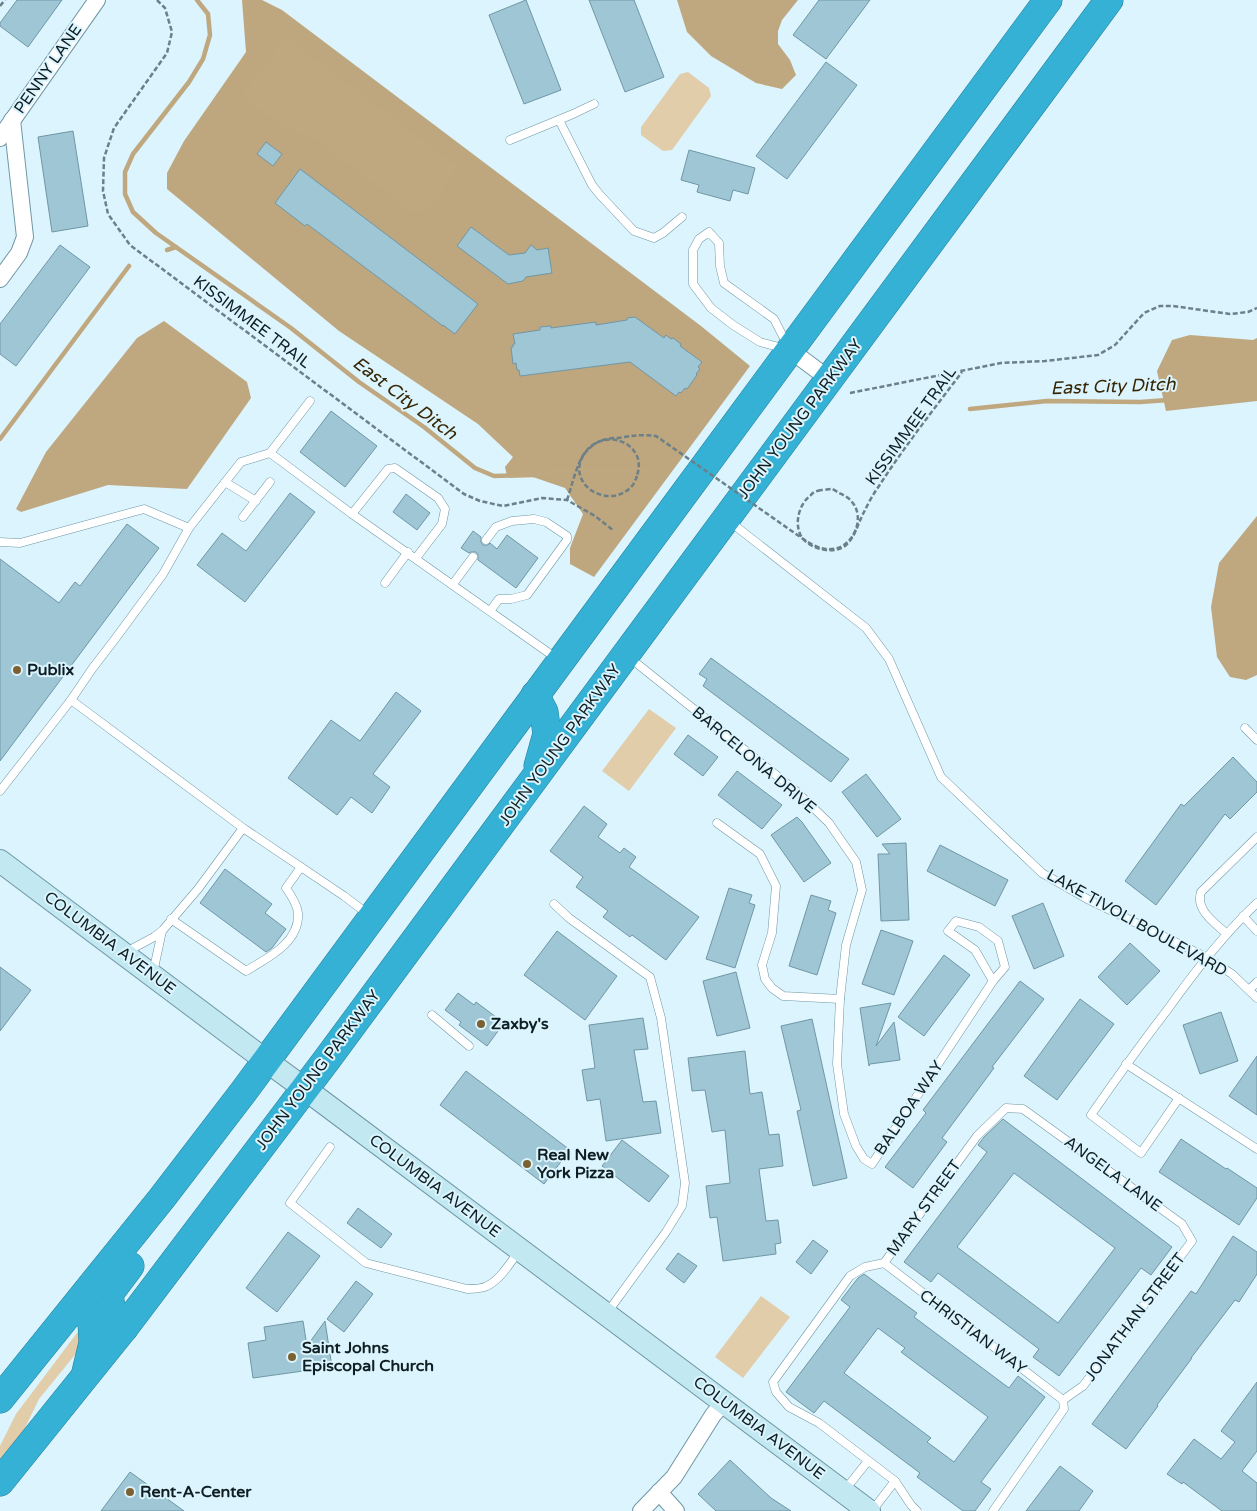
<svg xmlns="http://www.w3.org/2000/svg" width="1257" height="1511" font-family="'Varela Round',sans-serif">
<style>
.green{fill:#e2cdab}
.forest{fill:#bea67f}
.water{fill:#bfa77f}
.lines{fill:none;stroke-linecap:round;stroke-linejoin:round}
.stream{stroke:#bfa77f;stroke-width:4.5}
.building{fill:#9ec6d4;stroke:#7097a5;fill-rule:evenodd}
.lane-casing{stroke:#7097a5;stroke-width:9}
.street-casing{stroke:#7097a5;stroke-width:18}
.secondary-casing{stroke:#7097a5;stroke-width:24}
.highway-casing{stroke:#277e97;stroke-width:29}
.path{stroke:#6c8087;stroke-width:2.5;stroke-dasharray:5 2.5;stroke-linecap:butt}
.lane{stroke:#fff;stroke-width:8}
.street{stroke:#fff;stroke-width:16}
.secondary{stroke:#c2e8f2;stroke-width:22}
.highway{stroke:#35b1d5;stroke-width:28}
.path-bridge{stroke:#6c8087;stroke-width:2.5;stroke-dasharray:5 2.5;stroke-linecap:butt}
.poi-dot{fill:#7b6032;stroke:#dbf4fd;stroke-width:2}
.labels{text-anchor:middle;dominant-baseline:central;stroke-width:4;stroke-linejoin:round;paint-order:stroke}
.street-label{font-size:16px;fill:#0e1e23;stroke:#dbf4fd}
.poi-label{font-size:16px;font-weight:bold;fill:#0e1e23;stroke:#dbf4fd;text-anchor:start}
.water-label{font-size:18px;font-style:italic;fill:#372604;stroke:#dbf4fd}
</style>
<rect width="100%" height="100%" fill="#dbf4fd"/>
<g class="green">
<path d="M688 72 709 88 711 96 672 150 663 151 641 135V127L680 74Z"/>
<path d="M649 709 676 728 629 791 602 771Z"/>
<path d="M761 1296 790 1317 743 1378 715 1357Z"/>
<path d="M86 1321 83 1345 39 1399 24 1430 0 1459V1446L16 1414Z"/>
</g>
<path class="forest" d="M242 0H262L282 10 701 326 750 366 594 577 570 564V548L583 514 565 488 530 476H507L505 467 513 457 478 424 339 331 167 189V173L184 141 246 52Z"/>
<g class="water">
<path d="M677 0H798L782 20 778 31V44L790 60 796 75 782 89 756 83 711 56 687 32Z"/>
<path d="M286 37 457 166 429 211 412 212 313 138 285 128 241 96Z"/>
<path d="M164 321 247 382 251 398 187 489 108 485 21 512 16 509 46 452 137 338Z"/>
<path d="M1190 335 1253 340 1257 338V401L1166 411 1157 371 1172 340Z"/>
<path d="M1257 516V675L1246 680 1230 677 1217 657 1211 607 1219 563Z"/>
</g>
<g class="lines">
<g class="stream">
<path d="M197 0 208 14 210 35 203 59 189 82 133 154 125 172V194L133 212 156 233 291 328 359 382 424 427 475 468 494 476 534 475 563 470H650"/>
<path d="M167 250 176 247"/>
<path d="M970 409 1047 401 1140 402 1168 400"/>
<path d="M0 439 129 266"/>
</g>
</g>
<g class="building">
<path d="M17 0H62L28 47 0 26V23Z"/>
<path d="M526 0 561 90 524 104 489 15Z"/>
<path d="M589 0H634L664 77 625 92Z"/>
<path d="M819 0H870L826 59 793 35Z"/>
<path d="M826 62 857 85 787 179 756 156Z"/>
<path d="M73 131 88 226 52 232 38 137Z"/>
<path d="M266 142 282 154 273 166 257 154Z"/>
<path d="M689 150 755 168 748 194 733 190 730 201 697 192 699 185 681 180Z"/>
<path d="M300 169 478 304 455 334 443 325V326L307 224 305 226 275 203Z"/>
<path d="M471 227 509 255 525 253 531 245 537 250 548 248 552 273 526 277 523 281 508 284 457 246Z"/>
<path d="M60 245 90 267 16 366 0 354V324Z"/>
<path d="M635 317 664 338 666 335 671 339 673 338 681 344 680 346 702 362 698 367 700 369 696 374 697 375 687 389 685 388 681 393 679 392 676 396 630 362 520 376 519 370H517L516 363 513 364 511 347H513V344H515L513 334 540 330V327L551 326V328L596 322V325L627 320V318Z"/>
<path d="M331 411 377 446 345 487 300 452Z"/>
<path d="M290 493 315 512 245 602 197 565 222 533 246 551Z"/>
<path d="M406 494 430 513 417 530 393 512Z"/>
<path d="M127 524 159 548 0 761V559L59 603 75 582 80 586Z"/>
<path d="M473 531 481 537V542L483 545H488L490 543 497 549 507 535 538 558 516 588 478 560V555L476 552H471L469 553 461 548Z"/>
<path d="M711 658 849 759 831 782 703 686 707 679 699 674Z"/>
<path d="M396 692 421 711 373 774 390 787 372 813 351 797 337 815 288 778 331 720 360 741Z"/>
<path d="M688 735 718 757 703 776 674 754Z"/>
<path d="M1233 757 1257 782V792L1230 819 1225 814 1156 905 1125 881 1181 804 1184 806Z"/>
<path d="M737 771 782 805 762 829 718 795Z"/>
<path d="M866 774 901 819 877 837 842 792Z"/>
<path d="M584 806 607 824 598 837 620 853 624 848 636 857 629 867 699 917 666 960 632 935 630 937 603 917 608 911 576 887 583 877 550 851Z"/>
<path d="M797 817 802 822 831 863 804 882 771 835Z"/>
<path d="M906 843 909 920 881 921 878 854H890L882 844Z"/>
<path d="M940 845 1008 880 995 906 927 871Z"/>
<path d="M225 869 272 904 265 913 286 929 272 948 266 952 200 903Z"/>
<path d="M729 888 752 895 749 903 755 905 735 968 706 959Z"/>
<path d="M811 895 831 901 828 910 836 913 817 975 789 966Z"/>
<path d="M1043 903 1064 956 1034 969 1012 916Z"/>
<path d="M881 930 913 941 894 995 862 984Z"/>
<path d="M557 931 617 976 585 1020 524 975Z"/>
<path d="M1130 943 1160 971 1127 1005 1098 977Z"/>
<path d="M944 955 970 975 924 1036 898 1017Z"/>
<path d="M0 967 31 990 0 1031Z"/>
<path d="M736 972 750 1028 717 1036 703 981Z"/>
<path d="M1020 981 1044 999 992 1067 994 1068 942 1138 947 1142 913 1188 885 1167 926 1113 923 1110Z"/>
<path d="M458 993 474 1005 476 1002 504 1023 487 1046 459 1025 461 1022 445 1010Z"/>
<path d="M1080 999 1114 1024 1057 1100 1024 1076Z"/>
<path d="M891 1003 876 1046 894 1022 900 1060 870 1064 869 1066 860 1008Z"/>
<path d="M1221 1012 1238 1061 1200 1074 1183 1025Z"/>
<path d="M643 1018 648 1049 634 1050 643 1102 656 1101 661 1133 606 1141 600 1099 587 1101 582 1070 595 1068 589 1025Z"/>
<path d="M812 1019 847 1178 813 1186 797 1111 801 1110 781 1026Z"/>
<path d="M745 1051 750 1094 762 1092 769 1135 779 1134 783 1166 759 1169 766 1221 778 1220 781 1243 775 1244 776 1254 723 1261 717 1217 710 1218 706 1186 730 1183 725 1130 712 1132 705 1090 692 1091 688 1058Z"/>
<path d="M1257 1056V1115L1229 1096Z"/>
<path d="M466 1071 570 1150 544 1184 440 1105Z"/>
<path d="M1003 1119 1172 1247 1151 1275 1141 1268 1059 1376 1033 1357 1039 1349 938 1273 931 1282 904 1262 987 1152 978 1145 984 1137ZM1014 1173 1115 1248 1058 1323 957 1247Z"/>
<path d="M1181 1139 1226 1169 1227 1168 1257 1188V1198L1239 1225 1159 1172Z"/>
<path d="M622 1140 669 1176 649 1202 602 1166Z"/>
<path d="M358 1208 392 1234 381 1248 347 1223Z"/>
<path d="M288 1232 320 1256 277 1312 246 1288Z"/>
<path d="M1233 1236 1257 1252V1274L1239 1302 1235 1300 1191 1358H1192L1157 1405 1158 1406 1126 1449 1092 1424 1191 1291 1196 1294Z"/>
<path d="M813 1240 828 1251 811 1274 796 1262Z"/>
<path d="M678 1253 697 1266 684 1283 666 1269Z"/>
<path d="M864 1274 917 1313 914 1317 1009 1388 1018 1376 1045 1397 981 1482 991 1489 975 1511H963L917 1477 920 1473 824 1401 814 1413 786 1392 850 1307 841 1300 858 1278ZM878 1328 905 1348 901 1352 988 1417 954 1462 927 1442 931 1438 844 1373Z"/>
<path d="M356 1281 373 1294 344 1332 327 1319Z"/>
<path d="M303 1321 307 1346 325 1321 332 1367 253 1378 248 1343 266 1340 264 1327Z"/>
<path d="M1257 1382V1451L1242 1471 1257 1483V1511H1222L1183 1482 1182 1484 1167 1474 1194 1439 1221 1459 1235 1442 1221 1431Z"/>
<path d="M730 1460 771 1498 791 1511H716L698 1494Z"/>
<path d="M1060 1466 1093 1491 1079 1511H1026Z"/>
<path d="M130 1472 184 1511H101Z"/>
</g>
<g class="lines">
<g class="lane-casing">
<g id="lane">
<path d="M559 120 592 185 600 195 634 231 654 238 663 233 682 217"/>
<path d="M510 140 573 114 594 104"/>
<path d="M709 232 719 243 720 266 724 283 774 319 790 350 760 342 733 325 711 308 693 284V250L699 239Z"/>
<path d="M270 453 310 401"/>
<path d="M225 482 256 501"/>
<path d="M352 514 388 469 395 468 438 498 445 509 442 524 416 558"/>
<path d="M243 517 270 482"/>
<path d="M729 521 866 628 889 659 941 777 1042 873 1089 900 1206 957 1232 974 1257 998"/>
<path d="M486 540 496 527 512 521 534 519 546 522 567 536V540L527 595 511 599H499L490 611"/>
<path d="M0 542 20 543 144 509 189 528"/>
<path d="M385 583 408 552"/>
<path d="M453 584 473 557"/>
<path d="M630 658 796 791 829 823 856 862 862 890 846 945 840 999 837 1064 844 1114 856 1146 864 1159 872 1164 993 981 1005 967 998 941 979 927 956 921 948 931 975 950 993 981"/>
<path d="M71 700 243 828 344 896 369 915"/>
<path d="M1245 728 1257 740"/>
<path d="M0 791 71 700 92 669 115 639 163 574 189 528 241 462 270 453 352 514 556 658"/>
<path d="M717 823 760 854 776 886 772 933 762 965 765 979 772 988 783 996 840 999"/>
<path d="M554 904 569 918 650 977 661 1018 685 1183 682 1206 666 1232 607 1313"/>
<path d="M1243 916 1257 931"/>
<path d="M171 919 246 971C267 958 300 943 298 913 297 904 291 895 286 888L301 867"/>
<path d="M1227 934C1215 923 1195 910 1201 892L1257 837"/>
<path d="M126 952 154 937 162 931 198 889 243 828"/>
<path d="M153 973 162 931"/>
<path d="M1249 990 1257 982"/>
<path d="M432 1015 469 1046"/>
<path d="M1126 1064 1257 1149"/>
<path d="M1179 1098 1141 1153 1091 1115C1116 1079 1141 1044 1168 1009 1195 971 1223 935 1257 903"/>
<path d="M330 1147 290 1203 366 1263 467 1289C474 1289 481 1289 487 1286 500 1280 510 1263 519 1251"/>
<path d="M884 1263 1063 1400"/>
<path d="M844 1491 868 1461"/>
<path d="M872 1511 895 1481"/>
<path d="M917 1511 911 1505 895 1481 819 1423 789 1407 776 1392 773 1382 850 1276 865 1267 884 1263 977 1136 1006 1108 1023 1109 1182 1224 1192 1241 1083 1386 1063 1400 1064 1409 993 1511"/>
</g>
</g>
<g class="street-casing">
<g id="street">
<path d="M0 138 97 0"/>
<path d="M0 279 19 253 25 237 12 120"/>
<path d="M790 350 829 379"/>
<path d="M659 1492 676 1511"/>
<path d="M641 1511 674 1477 713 1415 724 1402"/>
</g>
</g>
<g class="secondary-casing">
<path id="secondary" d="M0 861 249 1048 320 1100 869 1511"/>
</g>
<g class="highway-casing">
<g id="highway">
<path d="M535 695 544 712 547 734 538 766"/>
<path d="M79 1303 92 1322 93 1343 86 1372"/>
<path d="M124 1328C113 1316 111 1310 109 1294L130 1266"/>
<path d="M0 1399 162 1198 244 1091 1048 0"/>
<path d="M0 1482 124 1328 328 1058 1109 0"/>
</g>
</g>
<g class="path">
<path d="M157 0 165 8 172 32 167 53 114 128 104 158 103 191 108 214 130 245 464 494 480 501 503 506 542 498 567 500 595 516 614 531"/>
<path d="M0 6 5 0"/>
<path d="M850 393 1001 363 1045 361 1098 355 1115 345 1144 313 1160 306H1173L1230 314 1248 312 1257 308"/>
<path d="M821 490C817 491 813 492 811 495 799 504 794 523 801 536 809 549 833 555 845 546 855 538 858 523 864 512 868 504 873 494 879 486 904 447 934 409 962 372"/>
<path d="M567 500C572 486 577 461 587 450 600 435 626 436 636 454 640 461 639 469 637 476"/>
</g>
<use href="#lane" class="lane"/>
<use href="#street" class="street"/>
<use href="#secondary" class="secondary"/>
<use href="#highway" class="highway"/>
<path class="path-bridge" d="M637 476C636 479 634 484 632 486 609 512 563 483 585 453 590 447 596 442 603 440 608 438 613 438 618 438 631 436 643 434 656 436L806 541C814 546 823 550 832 549 853 548 866 518 852 502 849 498 844 495 839 493 839 493 833 489 832 489 829 489 824 490 821 490"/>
</g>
<g class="poi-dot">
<circle cx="17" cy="670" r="5"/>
<circle cx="481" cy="1024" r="5"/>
<circle cx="527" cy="1164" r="5"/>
<circle cx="292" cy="1357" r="5"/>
<circle cx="130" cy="1492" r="5"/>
</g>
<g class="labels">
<g class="street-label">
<text transform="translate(48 69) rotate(-55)">PENNY LANE</text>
<text transform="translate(252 322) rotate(37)">KISSIMMEE TRAIL</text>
<text transform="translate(800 419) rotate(-53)">JOHN YOUNG PARKWAY</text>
<text transform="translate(911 426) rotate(-54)">KISSIMMEE TRAIL</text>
<text transform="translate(560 745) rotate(-54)">JOHN YOUNG PARKWAY</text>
<text transform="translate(754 760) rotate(40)">BARCELONA DRIVE</text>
<text transform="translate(1137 923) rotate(29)">LAKE TIVOLI BOULEVARD</text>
<text transform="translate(110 943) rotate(37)">COLUMBIA AVENUE</text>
<text transform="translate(318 1070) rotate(-53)">JOHN YOUNG PARKWAY</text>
<text transform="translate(909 1108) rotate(-56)">BALBOA WAY</text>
<text transform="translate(1113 1174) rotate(36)">ANGELA LANE</text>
<text transform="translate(435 1186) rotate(37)">COLUMBIA AVENUE</text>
<text transform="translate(924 1208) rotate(-54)">MARY STREET</text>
<text transform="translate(1135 1317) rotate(-53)">JONATHAN STREET</text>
<text transform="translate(973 1332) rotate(37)">CHRISTIAN WAY</text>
<text transform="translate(759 1428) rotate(37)">COLUMBIA AVENUE</text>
</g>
<g class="poi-label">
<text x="27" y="670">Publix</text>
<text x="491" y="1024">Zaxby's</text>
<text x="537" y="1155">Real New<tspan x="537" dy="18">York Pizza</tspan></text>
<text x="302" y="1348">Saint Johns<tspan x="302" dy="18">Episcopal Church</tspan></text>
<text x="140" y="1492">Rent-A-Center</text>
</g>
<g class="water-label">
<text transform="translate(1113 386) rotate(-2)">East City Ditch</text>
<text transform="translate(405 398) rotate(37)">East City Ditch</text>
</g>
</g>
</svg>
